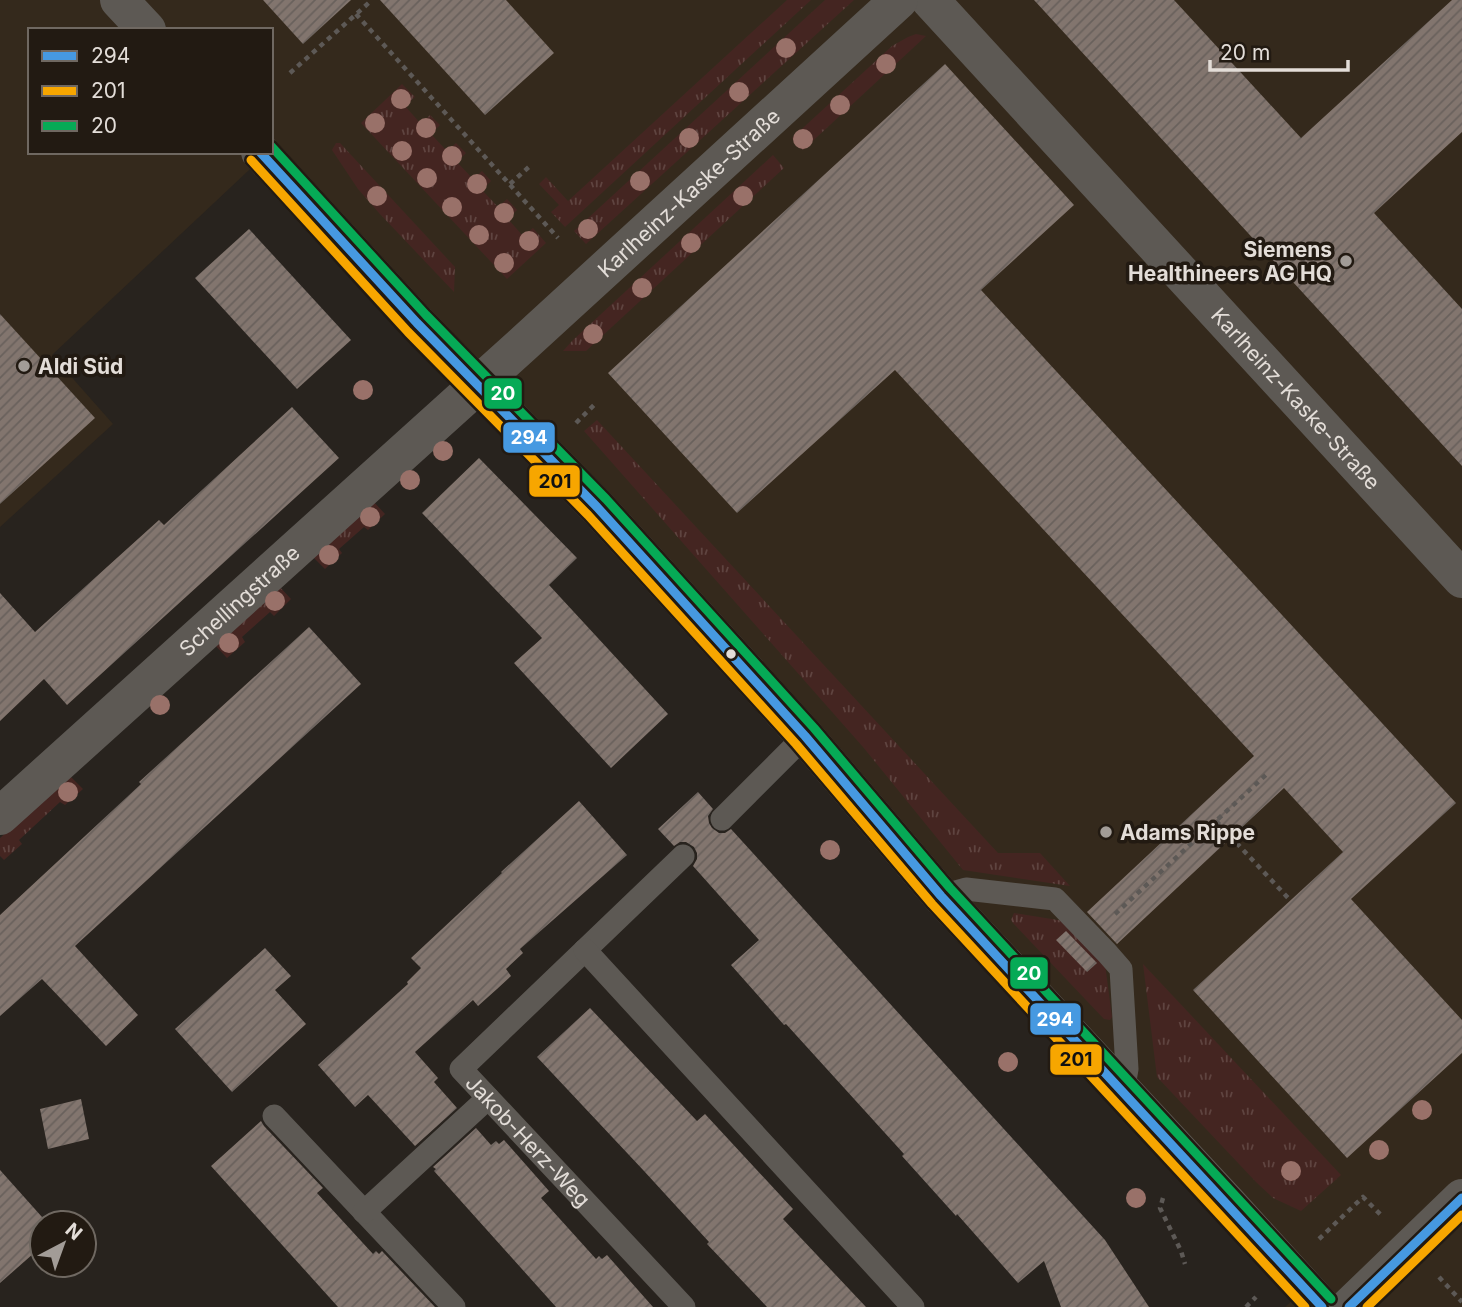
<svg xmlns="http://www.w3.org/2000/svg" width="1462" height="1307" font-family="Inter,sans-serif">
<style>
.built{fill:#34291c;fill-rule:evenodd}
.grass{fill:url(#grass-tufts)}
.building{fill:url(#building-hatch)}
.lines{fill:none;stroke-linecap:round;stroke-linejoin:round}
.path{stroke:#5d5956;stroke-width:4.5;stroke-dasharray:5 5;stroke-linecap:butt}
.service{stroke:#5d5954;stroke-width:23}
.minor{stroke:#5d5954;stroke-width:38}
.secondary{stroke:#5d5954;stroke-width:38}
.bus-1-casing{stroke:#221a12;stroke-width:14}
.bus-2-casing{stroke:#221a12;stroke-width:14}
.bus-3-casing{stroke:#221a12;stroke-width:14}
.bus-1{stroke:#4699e1;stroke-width:9}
.bus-2{stroke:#f7a600;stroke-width:9}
.bus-3{stroke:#06aa56;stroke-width:9}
.tree{fill:#997169}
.poi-dot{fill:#a29c97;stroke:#221a12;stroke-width:2.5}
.bus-dot{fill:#e3ddd8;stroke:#221a12;stroke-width:2.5}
.labels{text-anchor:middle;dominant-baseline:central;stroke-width:7;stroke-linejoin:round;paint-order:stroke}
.street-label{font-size:21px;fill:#e3ddd8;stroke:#221a12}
.poi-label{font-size:21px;font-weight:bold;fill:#e3ddd8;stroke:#221a12;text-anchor:start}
.line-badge{stroke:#221a12;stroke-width:2.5}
.badge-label{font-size:19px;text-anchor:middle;font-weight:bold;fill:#fff}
.pale-badge-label{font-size:19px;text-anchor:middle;font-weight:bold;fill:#111}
</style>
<defs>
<pattern id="grass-tufts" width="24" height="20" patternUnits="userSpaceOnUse" patternTransform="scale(1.75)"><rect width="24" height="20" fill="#442521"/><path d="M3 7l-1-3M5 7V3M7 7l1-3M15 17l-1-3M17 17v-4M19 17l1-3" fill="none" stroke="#5f4440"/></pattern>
<pattern id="building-hatch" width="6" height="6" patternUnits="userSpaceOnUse" patternTransform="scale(1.75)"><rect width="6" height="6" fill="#82756e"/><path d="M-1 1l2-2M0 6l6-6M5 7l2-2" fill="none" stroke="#69615c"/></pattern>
</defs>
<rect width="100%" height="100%" fill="#28231e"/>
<path class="built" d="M0 0H1462V1307H1285L1303 1291 263 157 52 355 113 424 0 527ZM30 30H271V152H30Z"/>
<g class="grass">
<path d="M787 0H811L565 227 551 212 559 205 539 184 546 177 568 201Z"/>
<path d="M825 0H854L586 244 574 231Z"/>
<path d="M916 34 926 36 803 150 792 138 892 46 908 37Z"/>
<path d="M402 84 415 97 405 106 421 124 430 115 440 125 431 134 447 151 456 143 466 153 457 162 473 179 482 171 491 181 482 190 498 207 507 199 517 210 508 219 523 236 533 228 546 243 507 279 361 123Z"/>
<path d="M336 143H340L455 267 454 292 379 213 358 189 332 150Z"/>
<path d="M773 155 784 168 586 351H563L573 340Z"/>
<path d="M597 420 998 853H1040L1070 886 963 870 863 747 584 431Z"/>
<path d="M372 500 385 514 368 530 364 527 339 549 342 553 325 569 311 555Z"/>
<path d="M278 585 291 599 274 616 270 612 242 637 245 642 227 658 214 644Z"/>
<path d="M69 775 83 789 65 805 60 802 19 840 22 844 4 860 0 856V838Z"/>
<path d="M1014 913 1064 921 1105 964 1112 1017 1110 1020 1104 1019 1013 923 1011 920Z"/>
<path d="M1143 964 1341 1175 1301 1211 1273 1198 1256 1182 1157 1077Z"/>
</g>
<g class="building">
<path d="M263 0H351L303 44Z"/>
<path d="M380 0H506L554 53 485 115Z"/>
<path d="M1034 0H1174L1301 138 1452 0H1462V132L1374 213 1462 309V466Z"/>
<path d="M945 64 1074 205 981 290 1456 803 1351 899 1462 1020V1053L1347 1158 1193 990 1343 852 1284 788 1117 944 1087 912 1254 756 895 370 737 513 608 373Z"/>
<path d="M249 229 351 340 297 389 195 278Z"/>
<path d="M0 314 95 418 0 504Z"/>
<path d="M292 407 339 458 67 705 44 679 0 721V593L35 632 159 520 164 525Z"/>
<path d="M479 458 577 558 549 585 668 714 611 768 514 663 542 638 422 513Z"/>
<path d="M309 627 361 684 75 946 138 1015 106 1046 42 979 0 1016V915L141 784 139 782Z"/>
<path d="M698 792 713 809 708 816 709 823 712 828 719 833H725L731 829 1105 1240 1149 1307H1061L1044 1261 1018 1283 957 1214 956 1216 902 1156 904 1154 786 1024 784 1025 731 965 759 940 693 866 697 859V853L694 847 686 842H680L674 846 658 829Z"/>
<path d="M579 801 627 855 520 949 523 953 506 969 511 976 497 989 478 1006 473 1000 415 1052 438 1078 434 1082 457 1108 415 1146 368 1095 355 1107 318 1065 408 984 407 982 421 968 411 958 502 873 501 872Z"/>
<path d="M1066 931 1097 963 1087 972 1056 940Z"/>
<path d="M265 948 291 976 275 990 306 1024 232 1092 175 1029Z"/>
<path d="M590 1008 697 1121 705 1114 793 1209 783 1219 866 1307H767L707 1244 709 1242 644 1171 537 1057Z"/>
<path d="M81 1099 89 1139 48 1149 40 1109Z"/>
<path d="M261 1121 264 1126 323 1188 317 1193 373 1254 376 1251 379 1254 382 1251 435 1307H338L211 1166Z"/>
<path d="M476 1128 491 1145 496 1141 499 1144 504 1140 549 1191 541 1198 596 1259 599 1256 602 1259 607 1255 653 1307H556L434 1171 436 1169 433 1167Z"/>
<path d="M0 1170 42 1217V1246L0 1283Z"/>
</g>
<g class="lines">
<g class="path">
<path d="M356 14 558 238"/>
<path d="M290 73 372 0"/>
<path d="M510 184 531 165"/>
<path d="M576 423 595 404"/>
<path d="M1216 821 1290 900"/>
<path d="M1115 914 1269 772"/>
<path d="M1163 1198 1160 1208 1181 1251 1185 1264"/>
<path d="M1319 1239 1363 1197 1383 1217"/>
<path d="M1439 1277 1462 1302"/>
<path d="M1246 1307 1256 1297"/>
</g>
<g class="service">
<path d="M722 819 805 736"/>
<path id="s1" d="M683 856 461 1069 684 1307"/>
<path d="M941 896 966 889 1055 899 1107 953 1121 969 1127 1069 1123 1092"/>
<path d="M585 950 913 1307"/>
<path d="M274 1116 454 1307"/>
<path d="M364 1212 488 1098"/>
</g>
<g class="minor">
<path id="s2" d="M930 0 1462 579"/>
<path id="s3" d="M0 816 521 346 899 0"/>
</g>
<g class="secondary">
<path d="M119 0 147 30"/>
<path d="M260 152 417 323 597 507 805 736 941 896 1230 1206 1322 1307"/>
<path d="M1349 1307 1462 1198"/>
</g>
<g class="bus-1-casing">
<g id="bus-1">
<path d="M260 152 417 323 597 507 805 736 941 896 1322 1307"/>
<path d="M1349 1307 1462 1198"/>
</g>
</g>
<g class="bus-2-casing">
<g id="bus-2">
<path d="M251 160 408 332 588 515 796 744 932 904 1305 1307"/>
<path d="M1367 1307 1462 1215"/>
</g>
</g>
<g class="bus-3-casing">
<path id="bus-3" d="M271 146 426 315 606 499 814 728 950 888 1331 1299"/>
</g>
<use href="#bus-1" class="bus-1"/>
<use href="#bus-2" class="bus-2"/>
<use href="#bus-3" class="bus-3"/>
</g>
<g class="tree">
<circle cx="786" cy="48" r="10"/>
<circle cx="886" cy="64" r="10"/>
<circle cx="739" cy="92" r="10"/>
<circle cx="401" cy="99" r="10"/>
<circle cx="840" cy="105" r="10"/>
<circle cx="375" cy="123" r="10"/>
<circle cx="426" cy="128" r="10"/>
<circle cx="689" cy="138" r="10"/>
<circle cx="803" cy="139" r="10"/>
<circle cx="402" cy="151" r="10"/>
<circle cx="452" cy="156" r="10"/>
<circle cx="427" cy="178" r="10"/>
<circle cx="640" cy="181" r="10"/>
<circle cx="477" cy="184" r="10"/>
<circle cx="377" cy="196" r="10"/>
<circle cx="743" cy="196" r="10"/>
<circle cx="452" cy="207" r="10"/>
<circle cx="504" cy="213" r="10"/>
<circle cx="588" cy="229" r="10"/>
<circle cx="479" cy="235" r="10"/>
<circle cx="529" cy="241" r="10"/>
<circle cx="691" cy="243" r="10"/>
<circle cx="504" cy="263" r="10"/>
<circle cx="642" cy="288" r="10"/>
<circle cx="593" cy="334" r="10"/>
<circle cx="363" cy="390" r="10"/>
<circle cx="443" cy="451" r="10"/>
<circle cx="410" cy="480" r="10"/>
<circle cx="370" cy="517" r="10"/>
<circle cx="329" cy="555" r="10"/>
<circle cx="275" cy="601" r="10"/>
<circle cx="229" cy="643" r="10"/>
<circle cx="160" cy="705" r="10"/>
<circle cx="68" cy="792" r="10"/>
<circle cx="830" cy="850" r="10"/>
<circle cx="1008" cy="1062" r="10"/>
<circle cx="1422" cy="1110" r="10"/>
<circle cx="1379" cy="1150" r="10"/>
<circle cx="1291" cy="1171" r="10"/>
<circle cx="1136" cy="1198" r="10"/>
</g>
<g class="poi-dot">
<circle cx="1346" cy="261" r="7"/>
<circle cx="24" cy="366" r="7"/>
<circle cx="1106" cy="832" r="7"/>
</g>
<circle class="bus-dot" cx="731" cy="654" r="6"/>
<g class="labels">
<g class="street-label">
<text stroke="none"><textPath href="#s3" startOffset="929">Karlheinz-Kaske-Straße</textPath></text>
<text stroke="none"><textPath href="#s2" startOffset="541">Karlheinz-Kaske-Straße</textPath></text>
<text stroke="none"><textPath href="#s3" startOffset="322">Schellingstraße</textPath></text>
<text stroke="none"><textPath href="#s1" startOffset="406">Jakob-Herz-Weg</textPath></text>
</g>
<g class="poi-label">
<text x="1332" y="249" text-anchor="end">Siemens<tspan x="1332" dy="24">Healthineers AG HQ</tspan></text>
<text x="38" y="366">Aldi Süd</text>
<text x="1120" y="832">Adams Rippe</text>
</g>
</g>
<g class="line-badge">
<rect x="483" y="377" width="40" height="33" rx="7" fill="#06aa56"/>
<rect x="502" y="421" width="54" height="33" rx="7" fill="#4699e1"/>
<rect x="528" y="464" width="53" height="34" rx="7" fill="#f7a600"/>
<rect x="1009" y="956" width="40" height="34" rx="7" fill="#06aa56"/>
<rect x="1029" y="1002" width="53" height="34" rx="7" fill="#4699e1"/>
<rect x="1049" y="1043" width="54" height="33" rx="7" fill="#f7a600"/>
</g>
<g class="badge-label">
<text x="503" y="400">20</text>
<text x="529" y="444">294</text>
<text x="1029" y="980">20</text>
<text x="1055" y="1026">294</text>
</g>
<g class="pale-badge-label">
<text x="555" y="488">201</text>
<text x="1076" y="1066">201</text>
</g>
<rect x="28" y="28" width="245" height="126" fill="#221a12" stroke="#6f6861" stroke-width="2"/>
<rect x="42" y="51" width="35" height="10" fill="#4699e1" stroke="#6f6861" stroke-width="2"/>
<text x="91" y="63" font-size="21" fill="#e3ddd8">294</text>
<rect x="42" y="86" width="35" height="10" fill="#f7a600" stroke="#6f6861" stroke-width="2"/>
<text x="91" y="98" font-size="21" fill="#e3ddd8">201</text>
<rect x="42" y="121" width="35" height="10" fill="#06aa56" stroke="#6f6861" stroke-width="2"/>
<text x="91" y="133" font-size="21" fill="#e3ddd8">20</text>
<g transform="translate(63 1244) rotate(41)"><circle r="33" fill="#221a12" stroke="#6f6861" stroke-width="2"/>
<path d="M0-5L12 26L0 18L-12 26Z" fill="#a29c97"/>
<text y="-10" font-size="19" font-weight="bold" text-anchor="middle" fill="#e3ddd8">N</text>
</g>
<path d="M1210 60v10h138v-10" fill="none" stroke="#e3ddd8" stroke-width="3.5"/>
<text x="1220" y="60" font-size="21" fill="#e3ddd8" stroke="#221a12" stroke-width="5" paint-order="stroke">20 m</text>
</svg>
